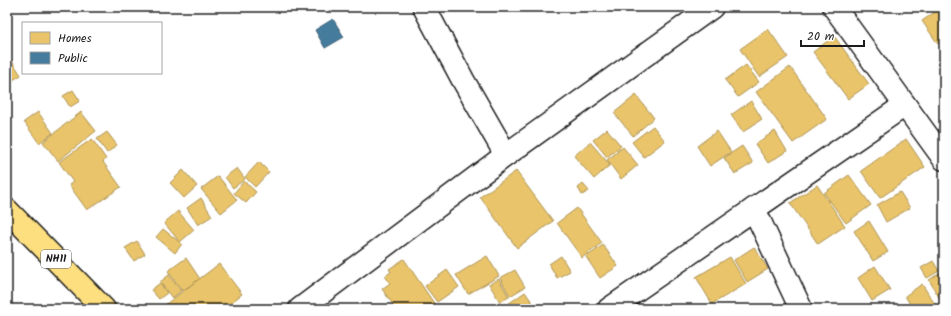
<svg xmlns="http://www.w3.org/2000/svg" width="951" height="316" font-family="Kalam,sans-serif">
<style>
.homes{fill:#e9c46a;stroke:#ac9253}
.public{fill:#457b9d;stroke:#395e76}
.lines{fill:none;stroke-linecap:round;stroke-linejoin:round}
.street-casing{stroke:#1c1c1c;stroke-width:25}
.highway-casing{stroke:#1c1c1c;stroke-width:25}
.street{stroke:#fff;stroke-width:22}
.highway{stroke:#fddf80;stroke-width:22}
.labels{text-anchor:middle;dominant-baseline:central;stroke-width:4;stroke-linejoin:round;paint-order:stroke}
.shield{fill:#fff;stroke:#606060;stroke-width:1}
.shield-label{font-size:11px;font-weight:bold;fill:#1c1c1c}
</style>
<rect width="100%" height="100%" fill="#fff"/>
<filter id="ink" filterUnits="userSpaceOnUse"><feTurbulence type="fractalNoise" baseFrequency=".025" numOctaves="2"/><feDisplacementMap in="SourceGraphic" scale="8" xChannelSelector="R" yChannelSelector="G"/><feConvolveMatrix kernelMatrix="1 2 1 2 8 2 1 2 1" color-interpolation-filters="sRGB"/></filter>
<g filter="url(#ink)">
<g class="homes">
<path d="M942 7 944 11V40L938 44 922 21Z"/>
<path d="M768 29 788 57 759 77 740 49Z"/>
<path d="M834 36 869 84 848 99 813 52Z"/>
<path d="M8 55 21 75 7 84V56Z"/>
<path d="M746 65 759 82 738 97 725 80Z"/>
<path d="M790 67 827 119 793 143 756 92Z"/>
<path d="M73 90 80 101 70 107 63 96Z"/>
<path d="M636 95 654 118 633 136 614 113Z"/>
<path d="M751 101 762 119 743 132 731 115Z"/>
<path d="M38 112 53 133 39 143 24 122Z"/>
<path d="M81 112 96 131 58 161 43 142Z"/>
<path d="M653 126 665 141 644 157 632 142Z"/>
<path d="M607 129 621 146 607 157 593 140Z"/>
<path d="M717 131 731 152 710 166 697 146Z"/>
<path d="M775 131 787 151 768 163 755 144Z"/>
<path d="M107 132 117 145 107 153 97 139Z"/>
<path d="M92 139 106 159 103 162 121 187 87 210 69 185 73 182 59 162Z"/>
<path d="M906 139 925 167 880 198 861 171Z"/>
<path d="M590 142 610 165 594 179 574 156Z"/>
<path d="M742 146 753 163 735 174 724 158Z"/>
<path d="M623 147 638 165 621 179 607 160Z"/>
<path d="M259 162 269 172 255 187 245 177Z"/>
<path d="M237 168 245 179 233 188 225 177Z"/>
<path d="M183 170 197 186 184 198 170 183Z"/>
<path d="M516 171 553 221 517 248 480 197Z"/>
<path d="M849 175 871 205 846 223 824 193Z"/>
<path d="M218 176 237 200 221 213 201 189Z"/>
<path d="M244 181 256 192 246 203 234 193Z"/>
<path d="M583 184 589 191 582 195 578 188Z"/>
<path d="M817 185 845 226 818 244 790 203Z"/>
<path d="M900 192 910 208 886 222 877 205Z"/>
<path d="M201 198 212 216 198 225 187 208Z"/>
<path d="M577 208 602 243 582 258 557 223Z"/>
<path d="M178 211 194 230 180 242 164 223Z"/>
<path d="M869 221 888 252 873 261 854 231Z"/>
<path d="M163 229 182 244 175 253 156 237Z"/>
<path d="M137 241 145 254 134 261 125 248Z"/>
<path d="M603 245 618 266 600 278 586 257Z"/>
<path d="M754 247 768 269 747 282 734 260Z"/>
<path d="M487 256 499 276 468 294 456 275Z"/>
<path d="M561 256 570 271 557 278 549 264Z"/>
<path d="M730 257 746 284 712 304 696 277Z"/>
<path d="M186 258 200 279 182 291 168 271Z"/>
<path d="M404 259 427 293 438 309H396L382 289 390 283 385 276 391 272 389 269Z"/>
<path d="M933 261 939 271 927 278 921 268Z"/>
<path d="M219 264 242 294 223 309H170L166 304Z"/>
<path d="M875 266 890 290 872 301 858 278Z"/>
<path d="M447 270 459 287 437 302 425 286Z"/>
<path d="M515 270 525 287 510 296 500 278Z"/>
<path d="M944 270V297L940 299 929 280Z"/>
<path d="M169 275 181 291 172 298 160 282Z"/>
<path d="M499 279 509 297 500 302 489 284Z"/>
<path d="M160 283 167 293 159 299 151 290Z"/>
<path d="M922 284 938 309H913L905 296Z"/>
<path d="M525 292 537 309H512L508 304Z"/>
<path d="M654 304 656 309H643Z"/>
</g>
<path class="public" d="M333 19 344 37 325 48 315 30Z"/>
<g class="lines">
<g class="street-casing">
<g id="street">
<path d="M424 7 463 80 506 155"/>
<path d="M834 7 944 159"/>
<path d="M754 209 801 309"/>
<path d="M300 309 506 155 712 7"/>
<path d="M609 309 905 105"/>
</g>
</g>
<g class="highway-casing">
<path id="highway" d="M7 210 104 309"/>
</g>
<use href="#street" class="street"/>
<use href="#highway" class="highway"/>
</g>
</g>
<g class="labels">
<rect class="shield" x="41" y="250" width="30" height="18" rx="3"/>
<g class="shield-label">
<text x="56" y="259">NH11</text>
</g>
</g>
<rect width="951" height="316" fill="none" stroke="#fff" stroke-width="24"/>
<rect x="12" y="12" width="927" height="292" fill="none" stroke="#1c1c1c" stroke-width="1.5" filter="url(#ink)"/>
<rect x="22" y="22" width="140" height="52" fill="#ffffff" stroke="#a4a4a4"/>
<rect x="30" y="32" width="20" height="12" fill="#e9c46a" stroke="#a4a4a4"/>
<text x="58" y="42" font-size="12" fill="#1c1c1c">Homes</text>
<rect x="30" y="52" width="20" height="12" fill="#457b9d" stroke="#a4a4a4"/>
<text x="58" y="62" font-size="12" fill="#1c1c1c">Public</text>
<path d="M801 40v6h63v-6" fill="none" stroke="#1c1c1c" stroke-width="2"/>
<text x="807" y="40" font-size="12" fill="#1c1c1c" stroke="#ffffff" stroke-width="3" paint-order="stroke">20 m</text>
</svg>
